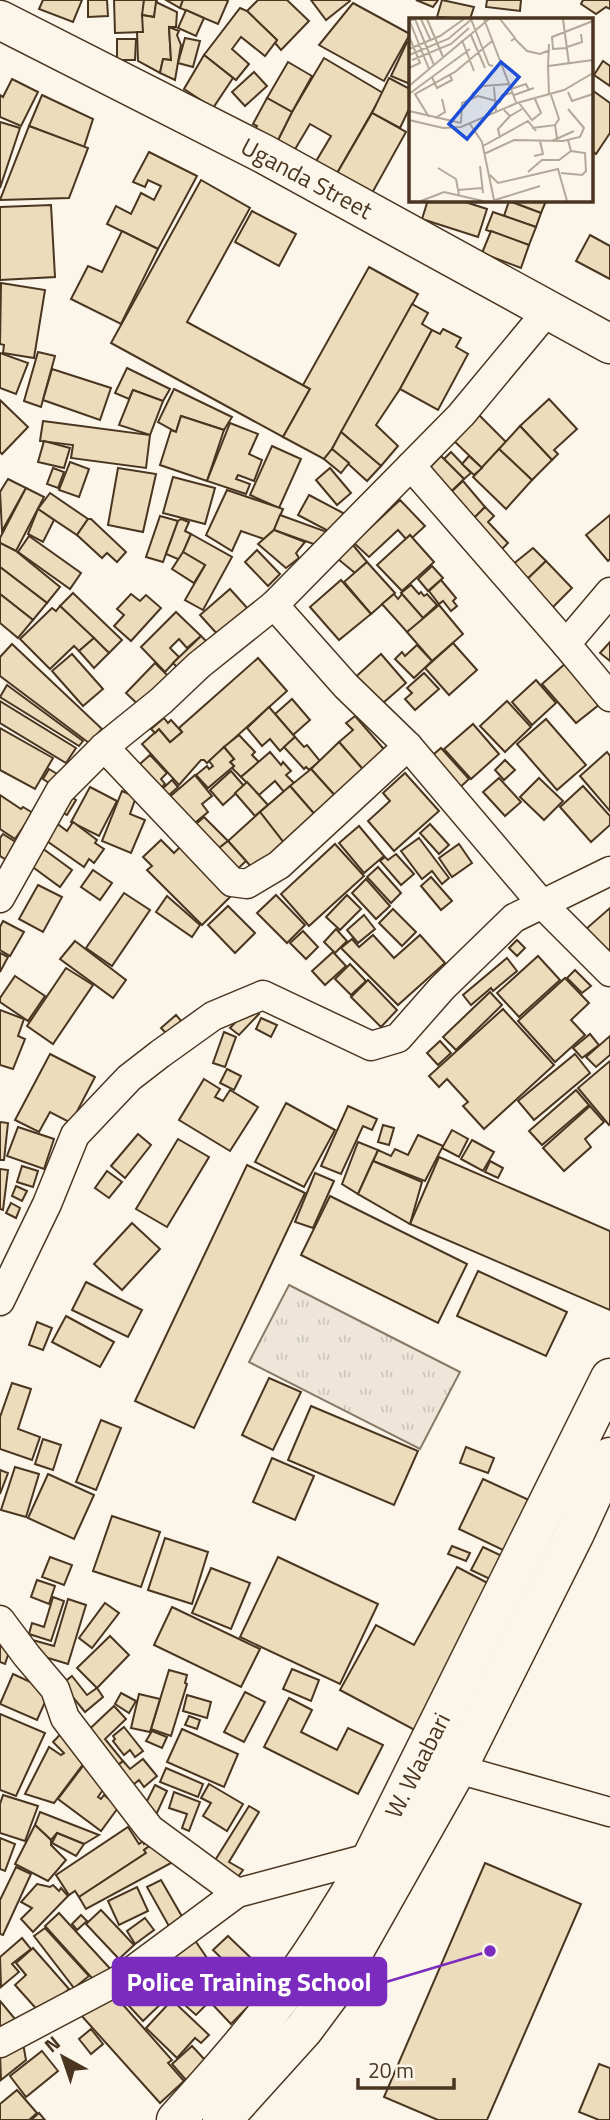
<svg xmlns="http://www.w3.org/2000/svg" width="610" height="2120" font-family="'Titillium Web',sans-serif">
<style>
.park{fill:url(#park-tufts);stroke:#887966;stroke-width:2}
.building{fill:#ecdcbc;stroke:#4a3520;stroke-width:2}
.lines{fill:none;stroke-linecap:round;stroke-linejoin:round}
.street-casing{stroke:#4a3520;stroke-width:31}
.secondary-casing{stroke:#4a3520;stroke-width:41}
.street{stroke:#fbf6e9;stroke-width:28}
.secondary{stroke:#fbf6e9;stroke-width:38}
.labels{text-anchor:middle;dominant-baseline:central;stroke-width:5;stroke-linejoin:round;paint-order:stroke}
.street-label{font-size:24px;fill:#4a3520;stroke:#fbf6e9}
.inset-road{fill:none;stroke:#b4a999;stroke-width:2}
.view{fill:#1d4ed8;fill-opacity:0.15;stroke:#1d4ed8;stroke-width:3.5}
.inset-edge{fill:none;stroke:#4a3520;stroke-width:3.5}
.leader{fill:none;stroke:#7b2cbf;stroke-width:2.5}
.callout-dot{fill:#7b2cbf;stroke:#fbf6e9;stroke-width:2.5}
.callout{fill:#7b2cbf;stroke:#7b2cbf;stroke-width:2.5}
.callout-label{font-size:26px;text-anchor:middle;font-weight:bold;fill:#fff}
</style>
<defs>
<pattern id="park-tufts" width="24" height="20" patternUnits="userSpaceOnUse" patternTransform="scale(1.75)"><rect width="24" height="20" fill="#ede6d9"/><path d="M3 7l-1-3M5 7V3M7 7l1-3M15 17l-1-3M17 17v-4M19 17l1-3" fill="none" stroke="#cdc6ba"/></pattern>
</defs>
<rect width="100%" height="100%" fill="#fbf6e9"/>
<path class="park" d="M289 1285 460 1372 420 1449 249 1362Z"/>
<g class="building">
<path d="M43 0H82L73 22 39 9Z"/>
<path d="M88 0H107L108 16 88 17Z"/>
<path d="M114 0H144L143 32 115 33Z"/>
<path d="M144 0H157L154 17 142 15Z"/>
<path d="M166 0H183L180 8Z"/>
<path d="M183 0H226L228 1 218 24 180 8Z"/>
<path d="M258 0H287L309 21 281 50 275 43 277 40 247 11Z"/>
<path d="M311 0H349L350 1 326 20Z"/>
<path d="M416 0H438L433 7Z"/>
<path d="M442 0 474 7 470 19 437 17Z"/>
<path d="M487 0H521L520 11 486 7Z"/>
<path d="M583 0H610V9L606 7 596 14 581 4Z"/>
<path d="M156 2 177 12 176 27H169L171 60 163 59 160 73 138 61 137 32H143L142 15 154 17Z"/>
<path d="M353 3 410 34 384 81 319 45Z"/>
<path d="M240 8 247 11 277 40 265 56 241 37 232 49 249 64 236 80 204 55Z"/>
<path d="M186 10 204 18 196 36 178 28Z"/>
<path d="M169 27 179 31 177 35 181 45 175 80 160 73 163 59 171 60Z"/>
<path d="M185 38 200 41 193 67 178 63Z"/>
<path d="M117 39H136L135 60H117Z"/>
<path d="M407 42 410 44V84L391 76Z"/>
<path d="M204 55 233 78 213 108 184 89Z"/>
<path d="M324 58 383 93 336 175 315 163 331 136 310 124 291 156 274 148 292 112Z"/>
<path d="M603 61 610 66V86L594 75Z"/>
<path d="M288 62 312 76 292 112 267 98Z"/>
<path d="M254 72 267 86 245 106 232 92Z"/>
<path d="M389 78 410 89V107L400 128 372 113Z"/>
<path d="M12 79 38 92 21 126 0 117V95L3 97Z"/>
<path d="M592 90 610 103V133L596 154 591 150Z"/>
<path d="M42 95 93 119 84 147 29 126Z"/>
<path d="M267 98 292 112 274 148 251 137 257 126 253 124Z"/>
<path d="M372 113 406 132 371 195 336 175Z"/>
<path d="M0 122 20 128 0 188Z"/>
<path d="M29 126 88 148 69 198 0 200Z"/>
<path d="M149 152 197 176 158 249 107 224 116 206 131 214 141 193 154 200 161 186 148 180 145 187 133 182Z"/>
<path d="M201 180 250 208 187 322 310 389 283 437 111 343Z"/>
<path d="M428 200H459L487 209 478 237 422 219Z"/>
<path d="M510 200H543L546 201 541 213 509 201Z"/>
<path d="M509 201 541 213 536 227 504 216Z"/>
<path d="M51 205 55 277 0 280V207Z"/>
<path d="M252 211 296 234 279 266 235 242Z"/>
<path d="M493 212 536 227 529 245 486 230Z"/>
<path d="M122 231 158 249 121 324 71 299 88 266 102 272Z"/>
<path d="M491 231 529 245 521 268 482 253Z"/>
<path d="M590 235 610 246V279L576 261Z"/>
<path d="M369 267 418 294 332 449 324 459 283 437 310 389 303 385Z"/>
<path d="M1 283 45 290 34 358 3 353 4 345 0 344Z"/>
<path d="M412 304 428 313 422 324 432 330 400 389 376 425 398 446 381 466 341 432Z"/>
<path d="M443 329 461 338 456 347 468 354 438 410 400 389 432 330 440 334Z"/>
<path d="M38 352 55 356 41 407 24 401Z"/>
<path d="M0 353 28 363 16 394 0 388Z"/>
<path d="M127 368 170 389 163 401 133 390 129 399 115 393Z"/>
<path d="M52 369 111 388 100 420 43 400Z"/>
<path d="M174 389 232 417 224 430 181 416 176 432 158 422Z"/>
<path d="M133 390 163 401 150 435 119 425Z"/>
<path d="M549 399 577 429 554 450 558 454 552 460 520 426Z"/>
<path d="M0 400 28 427 2 454 0 452Z"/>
<path d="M475 411 506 442 482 468 450 437Z"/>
<path d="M181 416 224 430 207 481 160 465 171 430 176 432Z"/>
<path d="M43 421 150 435 146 468 71 458 73 445 40 441Z"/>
<path d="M230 423 258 434 249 454 262 460 254 481 238 475 236 479 250 484 246 494 207 481Z"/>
<path d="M520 426 552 460 532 480 499 449Z"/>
<path d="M341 432 381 466 367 481 332 449Z"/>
<path d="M44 441 70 448 64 468 38 462Z"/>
<path d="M272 446 301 459 279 508 250 495Z"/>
<path d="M332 449 349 463 341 473 324 459Z"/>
<path d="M499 449 532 480 506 509 473 477Z"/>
<path d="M451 452 471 473 464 479 444 459Z"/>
<path d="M441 456 464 479 437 505 414 484Z"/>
<path d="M469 456 482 468 474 475 462 464Z"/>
<path d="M70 462 89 469 79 497 59 490Z"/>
<path d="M53 468 64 472 58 488 47 484Z"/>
<path d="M118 468 156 474 143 532 108 525Z"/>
<path d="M330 468 351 493 337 505 316 480Z"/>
<path d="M173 477 215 488 205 524 163 513Z"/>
<path d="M8 479 26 488 2 531 0 492Z"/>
<path d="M463 481 485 507 461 531 437 505Z"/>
<path d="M26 488 44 497 16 551 0 543V538Z"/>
<path d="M227 490 283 509 274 530 264 539 241 531 232 551 206 535Z"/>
<path d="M50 493 88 519 77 535 38 509Z"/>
<path d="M309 495 345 514 334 534 298 515Z"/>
<path d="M400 500 425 526 412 538 410 535 406 539 398 530 369 557 354 543Z"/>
<path d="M485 507 494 516 488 522 508 543 490 561 461 531Z"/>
<path d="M38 509 54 520 43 542 28 534Z"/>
<path d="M280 515 327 532 322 547 274 530Z"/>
<path d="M610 515V559L608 561 586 535Z"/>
<path d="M160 516 178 521 163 562 146 557Z"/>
<path d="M88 519H91L126 552 117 562 107 553 102 558 77 535Z"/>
<path d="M181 519 189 522 185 531 191 534 180 560 166 554 178 521Z"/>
<path d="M274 530 305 542 296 553 299 558 286 568 258 544Z"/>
<path d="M191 534 232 557 203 610 185 600 205 565 183 552Z"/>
<path d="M410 535 434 562 402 591 377 565Z"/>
<path d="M29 536 81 573 70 589 18 552Z"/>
<path d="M0 543 16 551 60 587 47 603 0 567Z"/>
<path d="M353 545 367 562 355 573 338 559Z"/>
<path d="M533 548 546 561 516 590 502 573Z"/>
<path d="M257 550 280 574 268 586 245 562Z"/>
<path d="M183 552 205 565 194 583 172 569Z"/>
<path d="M546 561 572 588 543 617 516 590Z"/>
<path d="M367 562 395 593 371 614 344 582Z"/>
<path d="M432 566 443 578 428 591 418 579Z"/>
<path d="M0 567 47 603 33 620 0 594Z"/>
<path d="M341 580 371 614 339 640 310 607Z"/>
<path d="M441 580 456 598 453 601 457 606 451 611 443 601 439 604 429 591Z"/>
<path d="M411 585 419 594 421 592 424 596 427 594 437 605 423 618 401 593Z"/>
<path d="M230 589 249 610 219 636 200 615Z"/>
<path d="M73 593 122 640 109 653 60 606Z"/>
<path d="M0 594 33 620 18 638 0 623Z"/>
<path d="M131 594 140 601 146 595 161 608 131 641 114 626 124 615 117 609Z"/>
<path d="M394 594 398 599 402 594 424 619 407 632 382 604Z"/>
<path d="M439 605 463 634 432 661 407 632Z"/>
<path d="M60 606 94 638 79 651 74 646 50 669 20 639 52 608 56 611Z"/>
<path d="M176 612 201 636 187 648 179 639 170 648 179 657 165 672 141 647Z"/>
<path d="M201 636 216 651 188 679 173 663Z"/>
<path d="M94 638 109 653 94 668 79 651Z"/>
<path d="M610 642V661L600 653Z"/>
<path d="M453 643 477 670 449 695 425 668Z"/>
<path d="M12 644 102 729 89 743 0 676V657Z"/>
<path d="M417 645 432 661 414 678 395 659 402 652 405 656Z"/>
<path d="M72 654 103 689 83 706 52 671Z"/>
<path d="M381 654 406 683 375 710 350 682Z"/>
<path d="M258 658 287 691 207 763 204 760H201L179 785 142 744 159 729 170 742 182 732 179 728Z"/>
<path d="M155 663 173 681 147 713 126 693Z"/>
<path d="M566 663 600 704 576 723 542 684Z"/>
<path d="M424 673 439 689 415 710 405 699 412 693 407 688Z"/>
<path d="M536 680 556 703 532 725 512 702Z"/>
<path d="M7 685 83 741 79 746 0 697Z"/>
<path d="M292 699 310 720 293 735 275 714Z"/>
<path d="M0 701 76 748 66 763 0 723Z"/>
<path d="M507 701 531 727 505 752 480 726Z"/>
<path d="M269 707 295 737 280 751 270 739 262 746 247 728Z"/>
<path d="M355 716 389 755 367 774 339 742 353 730 346 723Z"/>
<path d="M164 718 168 723 171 720 182 732 170 742 159 729 155 733 151 729Z"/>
<path d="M546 719 586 765 557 790 517 744Z"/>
<path d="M473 724 499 754 471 779 444 749Z"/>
<path d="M0 728 53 758 35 789 0 770Z"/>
<path d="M239 735 255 752 252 755 259 762 241 777 232 768 234 766 230 762 234 759 224 747Z"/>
<path d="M295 737 304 747 307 745 320 761 309 770 306 767 304 769 284 747Z"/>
<path d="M339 742 367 774 338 799 311 769Z"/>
<path d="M224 747 234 759 230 762 234 766 208 788 196 775 207 766 209 769 213 766 209 761Z"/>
<path d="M441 748 469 779 455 792 427 760Z"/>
<path d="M270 752 281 765 283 762 291 771 286 775 294 783 284 792 275 781 259 795 241 777Z"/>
<path d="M607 752 610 756V811L580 776Z"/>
<path d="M150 755 167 773 161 779 165 784 152 796 131 772Z"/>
<path d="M505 760 515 770 504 780 495 770Z"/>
<path d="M49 769 62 777 55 787 43 779Z"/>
<path d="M311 769 338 799 317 817 290 786Z"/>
<path d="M231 771 244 786 223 805 210 790Z"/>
<path d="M405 773 439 811 394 851 368 821 390 801 383 793Z"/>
<path d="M195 775 212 796 202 804 208 812 190 827 166 800Z"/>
<path d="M499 778 521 802 505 816 483 792Z"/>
<path d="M539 778 563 801 544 820 520 797Z"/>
<path d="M172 780 178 787 168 796 162 789Z"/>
<path d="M247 782 268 805 255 816 235 793Z"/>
<path d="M290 786 317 817 284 843 260 812Z"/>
<path d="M583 786 610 816V825L591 842 560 807Z"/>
<path d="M90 787 117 801 99 836 71 822Z"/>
<path d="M122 791 136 797 130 814 145 820 131 853 102 841Z"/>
<path d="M0 795 21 809 23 807 33 813 15 839 0 829Z"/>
<path d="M68 795 76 800 67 815 59 811Z"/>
<path d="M260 812 284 843 255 871 228 841Z"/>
<path d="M204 817 228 841 210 855 188 831Z"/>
<path d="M55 822 67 831 73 822 97 840 95 843 104 849 94 863 89 859 84 867 44 839Z"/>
<path d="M430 824 449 845 439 854 420 833Z"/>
<path d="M359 826 384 856 364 873 339 843Z"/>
<path d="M3 834 25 848 15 865 0 856V838Z"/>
<path d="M419 838 449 878 442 884 432 871 422 879 401 851Z"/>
<path d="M161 840 174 853 183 844 232 895 202 925 147 870 152 866 143 857Z"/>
<path d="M228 841 246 861 229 877 210 855Z"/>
<path d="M335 844 364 876 309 926 281 894Z"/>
<path d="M459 844 472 863 452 877 439 858Z"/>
<path d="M42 848 72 870 60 887 30 865Z"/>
<path d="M396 854 414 874 401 885 380 861 385 857 388 860Z"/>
<path d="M378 867 401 893 391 903 367 877Z"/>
<path d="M93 870 112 883 100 900 81 887Z"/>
<path d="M431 877 452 901 441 910 421 886Z"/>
<path d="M366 879 390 906 376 919 352 893Z"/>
<path d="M38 885 62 897 43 932 19 919Z"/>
<path d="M124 893 150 910 112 966 86 948Z"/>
<path d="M276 895 305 925 287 943 257 913Z"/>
<path d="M347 895 361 909 340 930 326 917Z"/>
<path d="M167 896 200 925 192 937 156 912Z"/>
<path d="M228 906 255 933 235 953 208 925Z"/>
<path d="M610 908V956L586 929Z"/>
<path d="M393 909 416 932 402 946 379 923Z"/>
<path d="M364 915 375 929 358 943 347 930Z"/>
<path d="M3 921 24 932 10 956 0 950V927Z"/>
<path d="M336 929 347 941 335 953 324 942Z"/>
<path d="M303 931 318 947 306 959 290 943Z"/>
<path d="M373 935 394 958 420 935 445 963 398 1005 341 948 352 939 359 947Z"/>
<path d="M517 940 525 948 517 956 509 948Z"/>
<path d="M75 941 126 980 113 998 60 959Z"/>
<path d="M333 952 346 966 325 985 312 971Z"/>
<path d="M0 953 8 957 0 972Z"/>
<path d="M538 956 560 980 519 1017 497 993Z"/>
<path d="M507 958 517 971 493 991 491 988 471 1005 463 995Z"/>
<path d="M350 964 366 981 351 995 335 979Z"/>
<path d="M66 968 93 985 53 1044 27 1026Z"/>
<path d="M575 970 591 986 582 993 567 978Z"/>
<path d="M15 976 45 996 28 1021 0 1002V998Z"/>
<path d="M565 978 589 1003 571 1020 585 1035 555 1062 518 1021Z"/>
<path d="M368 980 397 1010 381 1027 351 997Z"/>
<path d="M490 992 502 1005 456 1050 443 1037Z"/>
<path d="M251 1006 259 1014 239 1035 230 1028Z"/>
<path d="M503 1009 554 1065 484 1129 463 1106 468 1102 447 1079 439 1087 429 1076Z"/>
<path d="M0 1010 24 1019 18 1036 25 1039 13 1069 0 1065Z"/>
<path d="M176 1015 183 1023 169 1036 161 1028Z"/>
<path d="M261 1018 277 1025 271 1037 256 1029Z"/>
<path d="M224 1032 236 1037 225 1067 213 1063Z"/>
<path d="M590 1034 599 1045 582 1058 573 1048Z"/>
<path d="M610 1036V1055L596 1067 586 1057Z"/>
<path d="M440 1041 451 1053 438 1065 427 1053Z"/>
<path d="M50 1054 95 1077 71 1123 50 1112 39 1132 15 1120Z"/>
<path d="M575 1054 590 1073 534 1120 518 1101Z"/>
<path d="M610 1061V1124L609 1125 578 1088Z"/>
<path d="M227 1069 241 1076 234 1090 220 1083Z"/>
<path d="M204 1079 220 1089 215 1097 223 1101 230 1090 258 1107 230 1151 179 1120Z"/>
<path d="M576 1090 589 1105 542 1145 529 1131Z"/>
<path d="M286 1103 335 1130 304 1187 255 1162Z"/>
<path d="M348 1106 377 1119 372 1130 363 1126 341 1174 321 1166Z"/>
<path d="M590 1106 604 1122 585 1139 591 1147 564 1171 543 1148Z"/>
<path d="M0 1122 8 1123 4 1160H0Z"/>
<path d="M383 1125 394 1128 389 1145 378 1142Z"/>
<path d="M18 1127 54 1139 44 1169 7 1156Z"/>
<path d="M452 1130 468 1139 459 1157 442 1148Z"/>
<path d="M138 1134 151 1145 125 1178 111 1166Z"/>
<path d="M418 1135 443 1146 425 1181 373 1161 378 1150 391 1156 395 1149 408 1155Z"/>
<path d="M178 1139 209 1157 167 1227 136 1209Z"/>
<path d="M472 1140 494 1152 483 1171 461 1159Z"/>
<path d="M358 1142 378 1150 358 1194 342 1184Z"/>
<path d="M439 1157 610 1231V1310L410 1224Z"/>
<path d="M373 1161 422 1182 410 1224 358 1194Z"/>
<path d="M490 1161 503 1168 498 1178 485 1172Z"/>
<path d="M247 1165 305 1193 194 1428 135 1401Z"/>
<path d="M22 1166 38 1171 33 1187 17 1182Z"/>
<path d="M0 1169 8 1170 3 1210 0 1209Z"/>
<path d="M107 1171 122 1182 109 1198 95 1188Z"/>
<path d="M315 1173 334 1181 313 1228 295 1222Z"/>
<path d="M16 1186 27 1191 22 1201 12 1196Z"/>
<path d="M330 1196 467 1264 438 1323 301 1255Z"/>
<path d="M11 1203 20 1208 16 1218 6 1213Z"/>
<path d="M132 1223 160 1249 122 1290 94 1264Z"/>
<path d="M478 1271 567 1312 546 1356 457 1316Z"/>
<path d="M86 1282 142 1310 128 1337 72 1310Z"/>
<path d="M66 1316 114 1342 100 1367 52 1342Z"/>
<path d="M37 1322 52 1328 43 1350 29 1345Z"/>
<path d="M269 1378 301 1392 273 1450 242 1435Z"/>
<path d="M12 1383 31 1389 18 1429 40 1437 32 1460 0 1449V1417Z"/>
<path d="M311 1406 418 1451 394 1505 288 1460Z"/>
<path d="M101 1420 121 1428 96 1490 76 1482Z"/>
<path d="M43 1439 61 1445 53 1470 35 1464Z"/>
<path d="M466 1447 494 1458 488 1473 460 1463Z"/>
<path d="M272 1458 314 1476 295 1520 253 1502Z"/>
<path d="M15 1467 39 1474 26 1517 1 1510Z"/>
<path d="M0 1470 8 1473 0 1494Z"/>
<path d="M48 1474 94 1495 74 1539 28 1518Z"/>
<path d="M483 1479 529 1500 505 1551 459 1529Z"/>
<path d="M112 1516 160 1532 141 1587 93 1571Z"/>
<path d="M165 1538 208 1552 192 1604 148 1590Z"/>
<path d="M452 1546 470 1553 466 1561 448 1554Z"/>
<path d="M483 1547 502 1556 492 1580 471 1570Z"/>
<path d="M50 1557 72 1565 64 1585 42 1577Z"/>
<path d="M278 1557 378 1604 340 1684 240 1637Z"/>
<path d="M457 1567 501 1590 422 1734 340 1690 376 1625 414 1645Z"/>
<path d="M211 1568 250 1583 231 1629 192 1613Z"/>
<path d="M37 1580 55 1586 49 1604 31 1597Z"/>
<path d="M53 1597 64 1601 51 1641 29 1634 32 1623 44 1627Z"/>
<path d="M68 1599 86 1605 68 1664 25 1651 29 1639 54 1646Z"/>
<path d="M105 1603 119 1613 92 1648 79 1638Z"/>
<path d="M172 1607 260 1649 241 1687 154 1645Z"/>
<path d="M110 1636 129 1655 97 1688 77 1668Z"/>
<path d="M0 1642 11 1646 5 1664 0 1662Z"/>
<path d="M292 1669 319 1680 311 1701 283 1689Z"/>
<path d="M169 1670 187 1675 185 1683 187 1684 171 1736 151 1729Z"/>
<path d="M13 1674 50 1691 37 1720 0 1704Z"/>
<path d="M72 1676 87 1695 97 1688 103 1697 85 1712 62 1684Z"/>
<path d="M245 1692 265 1702 244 1742 224 1732Z"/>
<path d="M121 1693 136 1701 129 1713 115 1704Z"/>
<path d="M139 1694 160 1699 150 1732 131 1728Z"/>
<path d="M187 1695 211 1702 207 1718 183 1711Z"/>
<path d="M289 1698 312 1710 301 1732 337 1750 348 1728 383 1745 358 1794 264 1747Z"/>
<path d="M114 1706 126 1719 105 1739 123 1761 110 1772 81 1737Z"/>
<path d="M0 1714 45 1733 16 1796 0 1790Z"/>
<path d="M189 1716 200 1720 197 1729 185 1725Z"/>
<path d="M69 1725 90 1755 54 1803 25 1794 49 1747 61 1755 64 1753 53 1742Z"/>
<path d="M124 1727 143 1751 135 1757 130 1750 124 1755 113 1741 115 1739 113 1736Z"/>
<path d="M182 1729 238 1754 224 1787 167 1762Z"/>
<path d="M152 1731 167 1737 162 1748 146 1741Z"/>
<path d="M89 1758 105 1787 98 1797 101 1799 104 1795 109 1799 113 1793 123 1801 101 1831 58 1799Z"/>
<path d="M143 1759 157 1776 144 1787 139 1780 133 1785 110 1772 123 1761 130 1769Z"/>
<path d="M166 1768 203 1784 198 1797 160 1782Z"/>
<path d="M209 1784 243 1804 227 1831 203 1816 211 1803 201 1798Z"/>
<path d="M155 1785 167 1791 156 1815 143 1809Z"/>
<path d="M174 1792 200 1802 189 1831 182 1828 187 1814 169 1808Z"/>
<path d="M3 1795 38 1806 25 1841 0 1833V1804Z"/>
<path d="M249 1806 259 1812 229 1862 243 1870 238 1877 214 1862Z"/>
<path d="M40 1812 99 1835 84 1844 57 1833 51 1840 35 1825Z"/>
<path d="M35 1825 51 1840V1845L66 1860 48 1881 15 1864Z"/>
<path d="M128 1827 139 1844 143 1841 144 1844 153 1838 155 1842 144 1850 146 1853 79 1897 75 1891 69 1895 56 1875Z"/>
<path d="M57 1833 84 1844 76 1856 52 1843Z"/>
<path d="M0 1838 15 1844 5 1871 0 1869Z"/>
<path d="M155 1842 173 1862 86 1909 79 1897 146 1853 144 1850Z"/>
<path d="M485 1863 581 1904 487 2120H438L384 2097Z"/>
<path d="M16 1867 31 1874 3 1935 0 1934V1900Z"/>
<path d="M161 1880 184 1920 170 1928 147 1887Z"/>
<path d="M37 1884 50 1887 53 1885 59 1891 61 1888 68 1896 33 1932 21 1919 32 1908 21 1902Z"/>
<path d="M137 1887 148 1911 119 1925 108 1901Z"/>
<path d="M101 1910 134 1945 119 1959 86 1924Z"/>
<path d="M59 1913 115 1974 100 1987 45 1926Z"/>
<path d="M81 1915 87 1921 77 1930 72 1924Z"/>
<path d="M145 1918 154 1930 135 1944 127 1931Z"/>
<path d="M45 1928 89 1976 74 1988 34 1936Z"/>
<path d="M192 1936 207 1958 174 1981 159 1959Z"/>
<path d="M228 1936 274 1980 231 2024 213 2005 241 1977 213 1950Z"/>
<path d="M22 1938 31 1949 12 1964 19 1972 1 1987 0 1957Z"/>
<path d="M33 1948 69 1989 41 2014 15 1985 26 1975 16 1963Z"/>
<path d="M142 1968 169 1996 143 2021 116 1992Z"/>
<path d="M200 1976 218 1993 196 2015 178 1999Z"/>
<path d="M109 1989 172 2060 168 2063 184 2081 160 2103 80 2014Z"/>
<path d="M172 2000 209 2035 201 2043 195 2038 177 2058 146 2028Z"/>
<path d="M0 2001 15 2019 0 2032Z"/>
<path d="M91 2029 103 2044 91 2054 79 2039Z"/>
<path d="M23 2043 26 2060 1 2080 0 2054Z"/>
<path d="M192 2046 206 2061 186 2080 172 2064Z"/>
<path d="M42 2051 58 2071 26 2097 10 2076Z"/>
<path d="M599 2064 610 2068V2120H599L579 2112Z"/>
<path d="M17 2090 37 2113 29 2120H0V2104Z"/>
<path d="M39 2113 45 2120H31Z"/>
</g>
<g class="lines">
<g class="street-casing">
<g id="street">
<path d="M411 466 566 644"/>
<path d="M610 592 566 644 610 697"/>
<path d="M274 605 346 686 408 746 542 904 610 972"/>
<path d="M104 747 232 882 247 884 279 865 408 746"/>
<path d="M0 898 60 791 104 747 161 701 199 665 274 605 461 415 549 309"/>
<path d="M0 1301 47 1204 75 1135 129 1078 160 1054 213 1016 263 995 371 1046 398 1038 442 988 514 918 610 871"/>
<path d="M0 1620 27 1656 55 1689 65 1718 150 1829 237 1893"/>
<path d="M440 1764 610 1812"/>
<path d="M0 2043 121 1979 237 1893 372 1857"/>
</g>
</g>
<g class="secondary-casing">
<g id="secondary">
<path d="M0 20 262 153 610 344"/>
<path d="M176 2120C218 2074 260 2026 297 1975 324 1938 348 1897 372 1857L610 1378"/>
<path d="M222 2120 304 2029 330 1994 457 1769 575 1533 610 1457"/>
</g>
</g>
<use href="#street" class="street"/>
<use href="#secondary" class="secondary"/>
</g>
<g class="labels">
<g class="street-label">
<text transform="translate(307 178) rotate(28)">Uganda Street</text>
<text transform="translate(417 1765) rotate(-63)">W. Waabari</text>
</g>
</g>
<g transform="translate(409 18)">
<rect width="184" height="184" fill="#fbf6e9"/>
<path class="inset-road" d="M12 1 21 21M18 1 34 39M62 1 80 47 84 48M75 1 107 84M91 1 106 20 102 23M154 1 160 46M0 3 6 1 25 47M1 4 20 51M62 17 76 50M0 18 11 45 0 50M106 21 118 33 131 36 141 32M53 22 65 53M140 26 139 48 184 42M158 29 173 24 172 16M158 30 144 31 143 19 184 3M0 31 31 18 55 1M0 37 39 21 63 1M3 42 42 26 60 10M139 48 140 76M23 59 28 70 43 62 41 57M0 68 80 1M85 69 87 94M102 71 117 66 120 72M159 74 163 83 184 76M0 76 61 31M63 76 74 68 101 66M105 77 125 70M142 77 150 101 146 107M110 85 123 102 132 95 126 81M95 92 101 98 113 91M0 93 52 105M20 99 6 76 46 54 83 23M26 100 36 94 33 81M0 102 34 110 52 109 108 85 155 72 184 55M52 105 53 85 69 78 91 84 93 77 103 75M61 106 73 124 85 182M123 110 146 107 148 120M91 120 89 111 101 98M143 123 165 113M74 128 119 103 127 113M75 136 105 122 154 123 171 119 175 110 159 91M125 138 134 136 131 123M71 148 74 175M29 150 47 161 50 177M119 154 133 142H150L162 133M152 155 173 157 177 153 176 135 162 133 159 122M81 157 89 165 149 151 158 183M49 172 73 170M86 182 131 168M12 183 35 174 74 183"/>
<path class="view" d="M92 44 110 59 58 121 40 106Z"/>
<rect width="184" height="184" class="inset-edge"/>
</g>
<path class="leader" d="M490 1951L386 1982"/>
<circle class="callout-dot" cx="490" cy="1951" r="7"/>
<rect class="callout" x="113" y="1958" width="273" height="47" rx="7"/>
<g class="callout-label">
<text x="249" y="1991">Police Training School</text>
</g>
<g transform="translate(63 2057) rotate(320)" stroke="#fbf6e9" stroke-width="5" paint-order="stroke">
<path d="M0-5L12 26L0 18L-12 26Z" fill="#4a3520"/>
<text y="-10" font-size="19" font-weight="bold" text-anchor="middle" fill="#4a3520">N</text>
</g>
<path d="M358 2078v10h96v-10" fill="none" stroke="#4a3520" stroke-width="3.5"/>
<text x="368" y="2078" font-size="21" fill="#4a3520" stroke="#fbf6e9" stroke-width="5" paint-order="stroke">20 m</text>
</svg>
